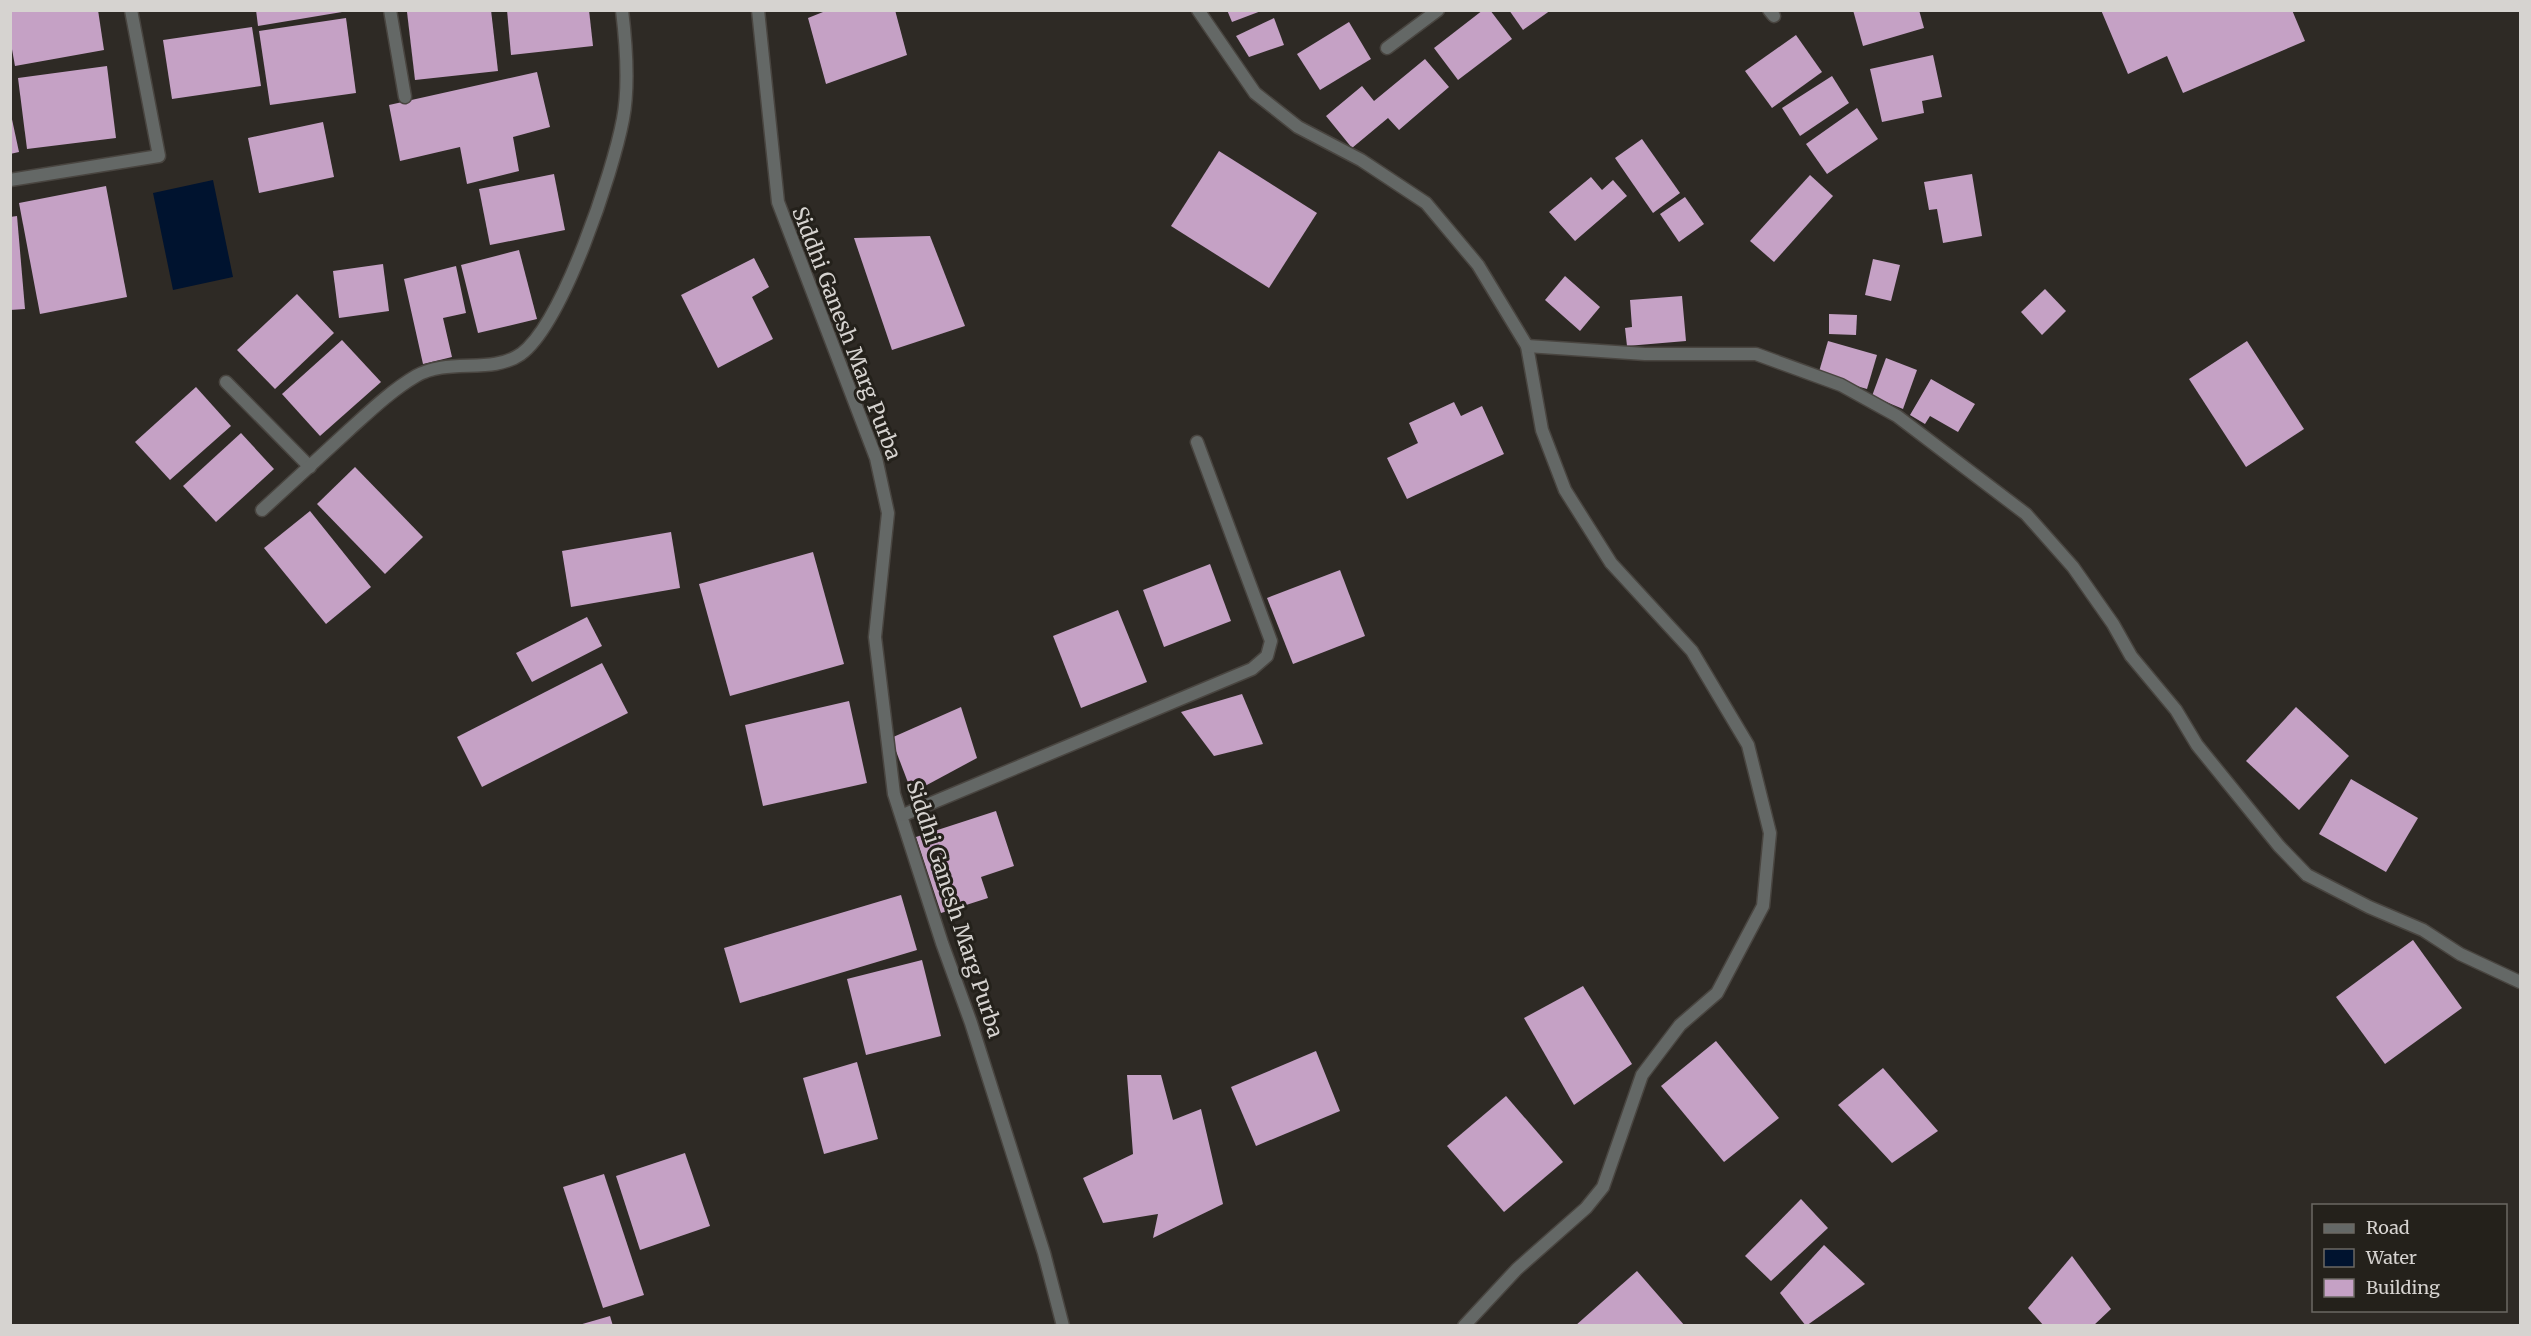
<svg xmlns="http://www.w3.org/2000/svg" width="2531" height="1336" font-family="Merriweather,serif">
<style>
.water{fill:#00132f}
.building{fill:#c5a1c5}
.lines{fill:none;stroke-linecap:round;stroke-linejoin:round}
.street-casing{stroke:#494540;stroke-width:15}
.street{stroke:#646866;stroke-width:12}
.labels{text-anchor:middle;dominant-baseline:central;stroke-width:6;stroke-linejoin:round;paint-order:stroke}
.street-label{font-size:21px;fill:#d6d3d0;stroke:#24211b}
</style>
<rect width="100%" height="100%" fill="#2e2a25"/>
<path class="water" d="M213 180 233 277 173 290 153 193Z"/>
<g class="building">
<path d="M10 10H98L104 50 15 66 10 38Z"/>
<path d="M256 10H342V12L258 26Z"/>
<path d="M419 10H491L498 71 415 80 407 12Z"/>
<path d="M507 10H589L593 46 511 55Z"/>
<path d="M828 10H895L907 55 826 84 808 18Z"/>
<path d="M1227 10H1261V11L1232 22Z"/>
<path d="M1483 10H1490L1512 39 1458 80 1434 48Z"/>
<path d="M1509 10H1551L1523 30Z"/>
<path d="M1853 10H1919L1924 28 1863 46Z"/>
<path d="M2101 10H2292L2305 41 2183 93 2167 56 2128 74Z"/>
<path d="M346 18 356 93 270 105 259 31Z"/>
<path d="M1274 18 1284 45 1249 57 1236 36Z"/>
<path d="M1349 22 1371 59 1320 90 1297 54Z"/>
<path d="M252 27 261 86 172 99 163 40Z"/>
<path d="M1796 35 1822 72 1772 108 1745 71Z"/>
<path d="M1933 55 1942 97 1922 101 1924 113 1882 122 1870 69Z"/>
<path d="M1425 59 1449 87 1399 130 1388 118 1352 148 1326 116 1362 86 1374 101Z"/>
<path d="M107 66 116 138 27 149 18 78Z"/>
<path d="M537 72 550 127 513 137 519 171 467 184 460 147 400 161 389 105Z"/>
<path d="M1832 76 1849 103 1800 136 1782 108Z"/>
<path d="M1857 108 1878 139 1827 174 1806 144Z"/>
<path d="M10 110 19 152 10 154Z"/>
<path d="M323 122 334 177 259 193 248 138Z"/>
<path d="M1642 139 1680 193 1653 213 1615 158Z"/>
<path d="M1219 151 1317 213 1269 288 1171 226Z"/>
<path d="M554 174 565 230 490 245 479 189Z"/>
<path d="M1972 174 1982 236 1943 243 1937 209 1929 210 1924 182Z"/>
<path d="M1810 175 1833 196 1774 262 1750 241Z"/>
<path d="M1591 177 1602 190 1613 180 1627 196 1575 241 1549 212Z"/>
<path d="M106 186 127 297 40 314 19 203Z"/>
<path d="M1685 197 1704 224 1679 242 1660 214Z"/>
<path d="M17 216 25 309 10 310V217Z"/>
<path d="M930 236 965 326 892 350 854 238Z"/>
<path d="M519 250 537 319 478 333 461 265Z"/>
<path d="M754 258 769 287 752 297 773 339 718 368 681 295Z"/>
<path d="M1873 259 1900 265 1891 301 1865 295Z"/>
<path d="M383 264 389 311 339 318 333 271Z"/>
<path d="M456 266 466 313 443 318 452 357 423 364 404 279Z"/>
<path d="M1565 276 1600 307 1580 331 1545 300Z"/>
<path d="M2045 289 2066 311 2042 335 2021 312Z"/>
<path d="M297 294 334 333 275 389 237 350Z"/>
<path d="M1682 296 1686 341 1627 346 1625 328 1632 327 1630 300Z"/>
<path d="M1829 314 1857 315 1856 335 1829 334Z"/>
<path d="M342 340 381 382 320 436 282 394Z"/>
<path d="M1828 341 1877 355 1867 389 1818 375Z"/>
<path d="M2247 341 2304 429 2246 467 2189 379Z"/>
<path d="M1886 358 1917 370 1903 409 1872 396Z"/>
<path d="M1931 379 1975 404 1958 432 1930 416 1925 424 1910 415Z"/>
<path d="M196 387 231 426 170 480 135 442Z"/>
<path d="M1454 402 1461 416 1482 406 1504 454 1407 499 1387 458 1418 443 1409 423Z"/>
<path d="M241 433 274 469 216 522 183 486Z"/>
<path d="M355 467 423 537 385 574 317 504Z"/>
<path d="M310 511 371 587 326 624 264 548Z"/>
<path d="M671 532 680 588 571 607 562 551Z"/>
<path d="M813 552 844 664 730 696 699 584Z"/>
<path d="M1210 564 1231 621 1164 647 1143 590Z"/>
<path d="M1340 570 1365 636 1293 664 1267 598Z"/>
<path d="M1118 610 1147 682 1081 708 1053 636Z"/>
<path d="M587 617 602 646 532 682 516 653Z"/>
<path d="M602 663 628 713 482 787 457 737Z"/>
<path d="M1242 694 1263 744 1214 756 1181 712Z"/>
<path d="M849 701 867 783 763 806 745 725Z"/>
<path d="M961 707 977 758 912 793 891 738Z"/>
<path d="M2296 707 2349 756 2299 810 2246 761Z"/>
<path d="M2351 779 2418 818 2386 872 2319 834Z"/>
<path d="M996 811 1014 866 981 877 988 898 941 913 916 837Z"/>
<path d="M901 895 917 950 740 1003 724 948Z"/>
<path d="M2413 940 2462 1008 2385 1064 2336 997Z"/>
<path d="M922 960 941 1036 866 1055 847 979Z"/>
<path d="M1583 986 1632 1064 1574 1105 1524 1018Z"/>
<path d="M1716 1041 1779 1118 1724 1162 1661 1086Z"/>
<path d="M1316 1051 1340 1111 1256 1146 1231 1087Z"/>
<path d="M857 1062 878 1139 824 1154 803 1078Z"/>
<path d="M1883 1068 1938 1131 1892 1163 1838 1105Z"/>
<path d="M1127 1075H1161L1173 1120 1201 1109 1223 1204 1153 1238 1158 1214 1103 1223 1083 1178 1133 1154Z"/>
<path d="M1506 1096 1563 1162 1504 1212 1447 1146Z"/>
<path d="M685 1153 710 1226 640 1250 616 1176Z"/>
<path d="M604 1174 644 1295 603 1308 563 1187Z"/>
<path d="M1801 1199 1828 1228 1771 1281 1745 1256Z"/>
<path d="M1824 1245 1865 1284 1806 1326 1780 1293Z"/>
<path d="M2072 1256 2111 1309 2093 1326H2044L2028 1308Z"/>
<path d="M1637 1271 1685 1326H1575Z"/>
<path d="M610 1316 613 1326H579V1325Z"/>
</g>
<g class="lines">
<g class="street-casing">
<g id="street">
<path d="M390 10 405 97"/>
<path d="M758 10 778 202 876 458 888 513 875 637 894 794 942 943 971 1023 1044 1253 1063 1326"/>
<path d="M1198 10 1255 93 1298 127 1361 160 1426 203 1478 265 1527 346 1542 430 1565 490 1611 563 1692 651 1748 745 1770 833 1763 906 1717 993 1680 1025 1642 1075 1603 1187 1586 1208 1517 1269 1464 1326"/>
<path d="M1769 10 1774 16"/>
<path d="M1387 48 1438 10"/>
<path d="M10 180 159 156 131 10"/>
<path d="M1527 346 1645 354H1756L1841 385 1897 416 2026 514 2073 567 2113 624 2131 656 2176 710 2197 745 2279 846 2307 875 2369 907 2423 930 2460 954 2520 982"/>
<path d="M226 382 310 467"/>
<path d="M262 510C291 483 320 457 349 430 370 411 392 390 416 376 449 357 491 375 521 354 563 323 613 172 623 119 629 88 626 43 622 10"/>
<path d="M903 815 1252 669 1267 656 1271 641 1197 442"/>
</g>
</g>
<use href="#street" class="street"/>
</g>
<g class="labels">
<g class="street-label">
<text transform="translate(847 333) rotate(69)">Siddhi Ganesh Marg Purba</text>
<text transform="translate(955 909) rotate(72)">Siddhi Ganesh Marg Purba</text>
</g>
</g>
<rect width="2531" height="1336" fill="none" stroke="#d6d3d0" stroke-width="24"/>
<rect x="2312" y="1204" width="195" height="108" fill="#24211b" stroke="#6b6863" stroke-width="1.5"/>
<rect x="2324" y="1224" width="30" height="9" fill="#646866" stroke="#6b6863" stroke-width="1.5"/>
<text x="2366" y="1234" font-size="18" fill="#d6d3d0">Road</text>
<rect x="2324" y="1249" width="30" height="18" fill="#00132f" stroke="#6b6863" stroke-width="1.5"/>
<text x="2366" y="1264" font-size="18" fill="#d6d3d0">Water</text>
<rect x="2324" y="1279" width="30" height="18" fill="#c5a1c5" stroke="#6b6863" stroke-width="1.5"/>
<text x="2366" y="1294" font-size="18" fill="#d6d3d0">Building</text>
</svg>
